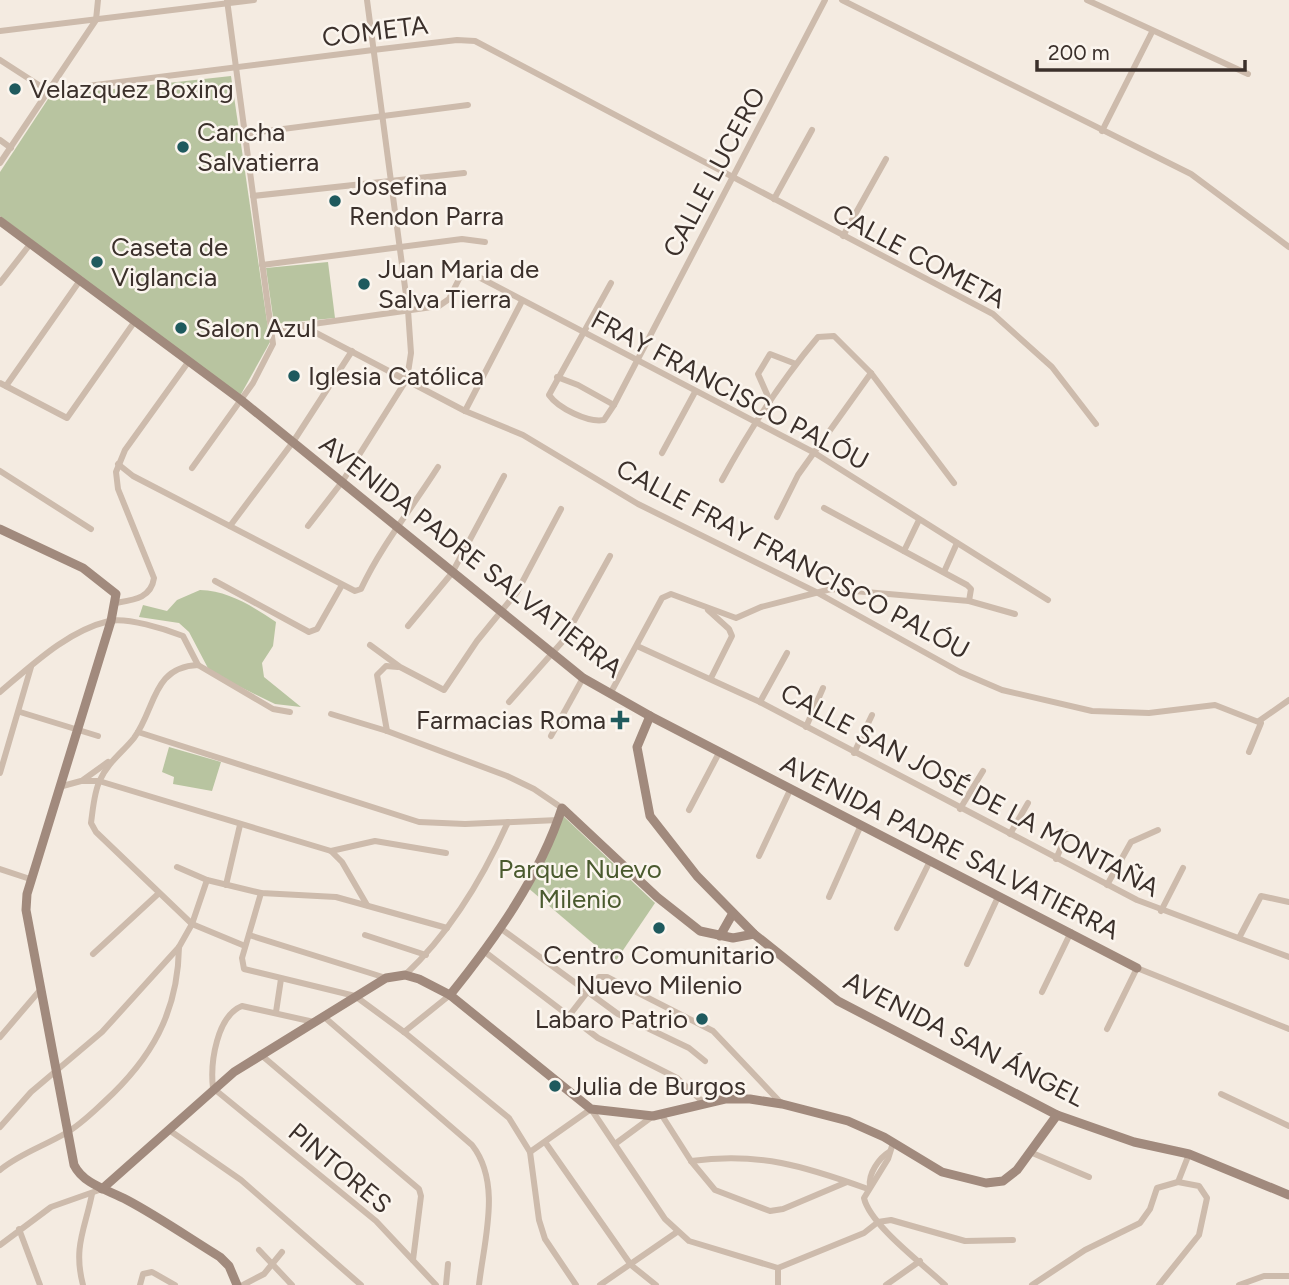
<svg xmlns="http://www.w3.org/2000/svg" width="1289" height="1285" font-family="Figtree,sans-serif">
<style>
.green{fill:#b8c4a0}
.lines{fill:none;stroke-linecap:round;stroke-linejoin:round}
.street{stroke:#cdbbac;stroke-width:6}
.secondary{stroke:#a18a7d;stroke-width:9}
.poi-dot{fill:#1f5a5e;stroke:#fbf5ee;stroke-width:2.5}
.labels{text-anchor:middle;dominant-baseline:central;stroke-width:5;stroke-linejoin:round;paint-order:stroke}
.street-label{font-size:26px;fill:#3b302b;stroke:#fbf5ee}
.poi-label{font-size:26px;fill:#3b302b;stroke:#fbf5ee;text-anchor:start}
.park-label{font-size:26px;fill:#4a5a2e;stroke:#fbf5ee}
</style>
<rect width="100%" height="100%" fill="#f4ebe1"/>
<g class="green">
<path d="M231 76 270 342 240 396 0 216V172L50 96Z"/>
<path d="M328 262 335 318 274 324 266 268Z"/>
<path d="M200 590C229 591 252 606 276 622L273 646 262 663 264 677 301 707 275 704 210 672 189 632 179 623 139 617 143 605 167 611 177 600Z"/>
<path d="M169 747 221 762 212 791 173 784 174 777 162 772Z"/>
<path d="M559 812 655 903 615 962 527 887Z"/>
</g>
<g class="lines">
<g class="street">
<path d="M842 0 1191 174 1289 247"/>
<path d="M1087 0 1248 74"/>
<path d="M0 31 254 0"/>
<path d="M0 60 48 91 373 50 457 40 475 41 993 314 1052 367 1096 424"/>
<path d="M1102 131 1152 32"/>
<path d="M244 134 468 105"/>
<path d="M0 140 11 148"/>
<path d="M0 163 96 20 98 0"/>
<path d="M253 196 464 173"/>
<path d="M774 199 812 130"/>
<path d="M843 236 886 159"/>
<path d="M262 265 462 239 485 242"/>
<path d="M0 283 31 243"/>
<path d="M611 283 549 395C558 408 588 423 604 420L614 405 825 0"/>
<path d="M301 325 465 411 523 435 638 504 816 592 960 672 1002 690 1092 711 1149 713 1215 705 1261 723 1249 752"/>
<path d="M271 330 439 306 449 299 461 275 469 272 813 452 1048 600"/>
<path d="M557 377 578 385 614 405"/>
<path d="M0 383 67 418 135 321"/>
<path d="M6 386 81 279"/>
<path d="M770 401 758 374 770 354 796 364"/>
<path d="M465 411 522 301"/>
<path d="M662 453 695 392"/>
<path d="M118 464 133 476 355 591 361 589C381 546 412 508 438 467"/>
<path d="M192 468 253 383 273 344 227 0"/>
<path d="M0 471 91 529"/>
<path d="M722 480C750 429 780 382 818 337L834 336 871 373 954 483"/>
<path d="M824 508 967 585 971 589 969 601"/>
<path d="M777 517 798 475 871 373"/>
<path d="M230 526 293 442 352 351"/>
<path d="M308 526 342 482 407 379 411 353 408 310 367 0"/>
<path d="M904 551 919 520"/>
<path d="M944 572 957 543"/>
<path d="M215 581 309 632 317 629 342 585"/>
<path d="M115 603C132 600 151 599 154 578L118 489 116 472 125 450 189 361"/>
<path d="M708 610 729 629 732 636 711 678"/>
<path d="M408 626 452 573 504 476"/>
<path d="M370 645 400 667 444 690 477 641 517 592 561 509"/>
<path d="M637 646 760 702 1137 900 1289 957"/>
<path d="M198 665C152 667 156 708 134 738 123 752 108 762 100 780 94 792 93 809 91 823L96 832 192 924 245 946"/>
<path d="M198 665 273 709 290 712"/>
<path d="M0 692C32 665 67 631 109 621 127 617 165 629 183 636L198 665"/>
<path d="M610 694 662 598 671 594 736 618 761 607 831 589 969 601 1015 614"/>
<path d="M509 702 563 641 610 556"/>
<path d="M760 702 787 653"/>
<path d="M20 712 98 736"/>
<path d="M331 714 387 731 507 776 534 789 562 808"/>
<path d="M1259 721 1289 700"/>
<path d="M806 727 823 688"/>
<path d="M387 731 377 675 386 666 398 667"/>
<path d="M138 732 419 822 465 824 558 820"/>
<path d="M551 736 583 678"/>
<path d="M854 753 872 715"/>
<path d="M0 773 31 667"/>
<path d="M83 780 108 762"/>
<path d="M59 787 81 781H99L331 851 342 862 367 905"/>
<path d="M960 809 983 771"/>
<path d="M689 810 720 751"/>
<path d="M1010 834 1028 803"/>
<path d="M331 851 375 841 446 853"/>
<path d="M759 856 791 788"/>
<path d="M1056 859 1067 834"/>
<path d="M177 867 207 880 261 893 336 897 447 928"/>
<path d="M0 869 30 879"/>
<path d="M226 885 240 825"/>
<path d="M1107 885 1131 842 1158 830"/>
<path d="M261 893 242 958 244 969 355 996 404 1032 509 1118 530 1152 539 1220 545 1239 576 1285"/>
<path d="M829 897 861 825"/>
<path d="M1161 911 1183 868"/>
<path d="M500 928 618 1014 689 1048 705 1061"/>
<path d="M897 928 930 861"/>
<path d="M249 935 386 978"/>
<path d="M365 935 426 955"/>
<path d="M1239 938 1261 896 1289 902"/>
<path d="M485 952 598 1038 677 1078 704 1103"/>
<path d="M93 954 158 894"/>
<path d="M967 964 998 897"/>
<path d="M405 975C450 933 483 878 508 822"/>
<path d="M1042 992 1071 932"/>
<path d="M276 1012 281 979"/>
<path d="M323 1016 472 1145C502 1183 484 1240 479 1285"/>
<path d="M568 1017 599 977H607L713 1031 782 1104"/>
<path d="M314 1022 242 1006C217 1016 210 1062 213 1088L376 1221 436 1285"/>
<path d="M1107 1029 1137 968 1289 1029"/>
<path d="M404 1032 450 995"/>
<path d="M0 1037 41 989"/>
<path d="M260 1054 419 1189 421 1196 413 1260"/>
<path d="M1221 1094 1289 1126"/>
<path d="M661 1114 691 1161 715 1190 770 1211 783 1209 847 1182"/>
<path d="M0 1127 31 1092 102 1032 179 947 192 924 207 880"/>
<path d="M169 1130 241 1180 361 1285"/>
<path d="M545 1142 631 1265 656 1285"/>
<path d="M893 1143 888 1159 864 1198C870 1225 924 1265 945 1285"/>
<path d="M615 1144 653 1116"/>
<path d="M530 1152 591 1109 665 1219 689 1241 778 1268 864 1233 878 1222 891 1220 965 1241 1013 1240"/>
<path d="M1030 1152 1089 1177"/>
<path d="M691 1161C760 1152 804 1166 868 1189"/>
<path d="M0 1170C19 1154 44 1146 66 1133 80 1125 92 1113 104 1102 151 1059 178 1013 179 947"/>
<path d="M1178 1182 1189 1154"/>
<path d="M870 1186C868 1174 879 1158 889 1152"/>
<path d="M19 1229 40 1285"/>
<path d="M0 1245 51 1207 102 1189"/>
<path d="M259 1250 292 1285"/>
<path d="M83 1285C73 1247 85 1229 92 1194"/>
<path d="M140 1285 143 1274 152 1272 175 1285"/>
<path d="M243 1285 264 1274 282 1252"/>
<path d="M446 1285 448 1264"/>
<path d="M600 1285 677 1232"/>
<path d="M778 1285V1268"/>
<path d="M886 1285 920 1261"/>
<path d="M1032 1285 1085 1250 1140 1223 1150 1209 1157 1188 1178 1182 1199 1186 1207 1198 1199 1235 1159 1285"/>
<path d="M1239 1285 1264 1276H1289"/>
</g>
<g class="secondary">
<path d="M0 221 241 400 583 678 650 716 1137 968"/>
<path d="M0 529 83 568 116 594 111 621 27 894 26 910 74 1165C84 1185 109 1190 127 1200 159 1217 189 1238 220 1257L229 1266 237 1285"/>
<path d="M650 716 637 747 650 816 697 876 754 934 838 1001 1057 1115 1134 1142 1189 1154 1289 1195"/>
<path d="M720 936 733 913"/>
<path d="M450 995C495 939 540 876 562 808L657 897 700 931 733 938 754 934"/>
<path d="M102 1189 234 1072 386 978 405 975 419 979 450 995 591 1109 653 1116 725 1099H750L782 1104 848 1121 884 1137 942 1172 986 1183 1003 1181 1017 1170 1057 1115"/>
</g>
</g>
<g class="poi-dot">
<circle cx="15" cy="89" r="7"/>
<circle cx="183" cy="147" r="7"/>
<circle cx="335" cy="201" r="7"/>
<circle cx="97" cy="262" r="7"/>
<circle cx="364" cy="284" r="7"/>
<circle cx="181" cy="328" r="7"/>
<circle cx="294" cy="376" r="7"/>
<path d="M616.5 709.5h7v7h7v7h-7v7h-7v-7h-7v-7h7z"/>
<circle cx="659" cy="928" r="7"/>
<circle cx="702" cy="1019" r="7"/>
<circle cx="555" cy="1086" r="7"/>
</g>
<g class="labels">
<g class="street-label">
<text transform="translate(375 31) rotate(-7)">COMETA</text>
<text transform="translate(714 172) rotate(-62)">CALLE LUCERO</text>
<text transform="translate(919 256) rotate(28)">CALLE COMETA</text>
<text transform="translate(730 390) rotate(28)">FRAY FRANCISCO PALÓU</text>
<text transform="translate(471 556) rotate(38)">AVENIDA PADRE SALVATIERRA</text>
<text transform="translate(793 559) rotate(28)">CALLE FRAY FRANCISCO PALÓU</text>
<text transform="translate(970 790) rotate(28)">CALLE SAN JOSÉ DE LA MONTAÑA</text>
<text transform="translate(950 847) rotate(27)">AVENIDA PADRE SALVATIERRA</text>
<text transform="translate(964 1039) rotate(27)">AVENIDA SAN ÁNGEL</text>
<text transform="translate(340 1168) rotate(40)">PINTORES</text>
</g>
<g class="poi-label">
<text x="29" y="89">Velazquez Boxing</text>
<text x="197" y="132">Cancha<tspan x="197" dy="30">Salvatierra</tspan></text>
<text x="349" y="186">Josefina<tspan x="349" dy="30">Rendon Parra</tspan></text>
<text x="111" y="247">Caseta de<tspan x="111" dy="30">Viglancia</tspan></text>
<text x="378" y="269">Juan Maria de<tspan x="378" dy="30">Salva Tierra</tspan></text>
<text x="195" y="328">Salon Azul</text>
<text x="308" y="376">Iglesia Católica</text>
<text x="606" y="720" text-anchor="end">Farmacias Roma</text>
<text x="659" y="955" text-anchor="middle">Centro Comunitario<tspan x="659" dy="30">Nuevo Milenio</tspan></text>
<text x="688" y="1019" text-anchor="end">Labaro Patrio</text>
<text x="569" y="1086">Julia de Burgos</text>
</g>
<g class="park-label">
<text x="580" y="869">Parque Nuevo<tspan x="580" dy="30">Milenio</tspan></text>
</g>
</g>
<path d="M1037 60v10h208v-10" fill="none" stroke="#3b302b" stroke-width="3.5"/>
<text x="1048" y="60" font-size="21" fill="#3b302b" stroke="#fbf5ee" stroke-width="5" paint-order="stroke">200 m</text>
</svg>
